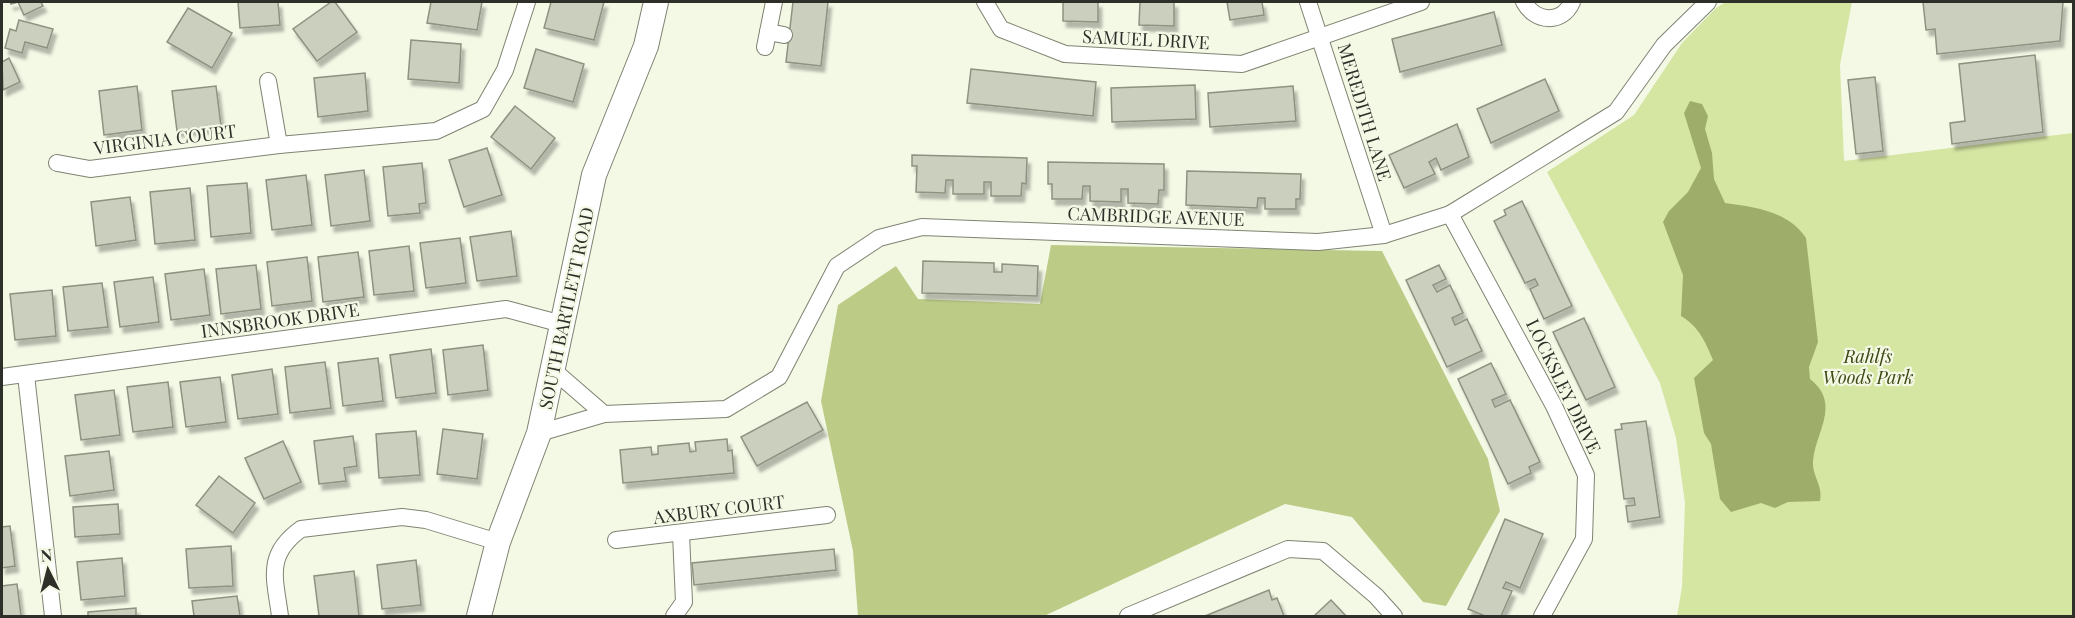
<svg xmlns="http://www.w3.org/2000/svg" width="2075" height="618" font-family="'Playfair Display',serif">
<style>
.green{fill:#d5e5a2}
.forest{fill:#bccc87}
.water{fill:#9ead6a}
.building{fill:#cbd0be;stroke:#8d9281;stroke-width:1.5;filter:url(#shadow)}
.lines{fill:none;stroke-linecap:round;stroke-linejoin:round}
.minor-casing{stroke:#7e8372;stroke-width:18}
.secondary-casing{stroke:#7e8372;stroke-width:26}
.minor{stroke:#fff;stroke-width:16}
.secondary{stroke:#fff;stroke-width:24}
.labels{text-anchor:middle;dominant-baseline:central;stroke-width:4.5;stroke-linejoin:round;paint-order:stroke}
.street-label{font-size:18px;fill:#2d2f28;stroke:#f4f9e6}
.park-label{font-size:18px;font-style:italic;fill:#3e4815;stroke:#f4f9e6}
</style>
<defs>
<filter id="shadow"><feDropShadow dx="3.5" dy="6" stdDeviation="1.5" flood-color="#0004"/></filter>
</defs>
<rect width="100%" height="100%" fill="#f4f9e6"/>
<path class="green" d="M1726 2H1852L1840 65 1844 161 2073 133V616H1677L1682 587 1685 503 1676 438 1660 383 1547 172 1634 115 1682 43 1716 8Z"/>
<path class="forest" d="M1051 245 1382 251 1488 459 1500 511 1446 606 1423 602 1352 517 1285 504 1044 616H858L853 551 821 401 838 305 896 266 918 299 1040 304Z"/>
<path class="water" d="M1690 101 1702 104 1708 116 1705 129 1712 153 1714 179 1725 203C1755 207 1788 211 1806 238L1818 342 1809 367 1810 379C1842 404 1815 432 1813 461 1812 477 1823 484 1820 501L1788 502 1775 508 1761 503 1731 512 1720 499 1711 444 1704 433 1694 378 1713 360C1705 341 1699 327 1681 316L1683 275 1663 222 1669 211 1688 192 1701 168 1684 113Z"/>
<g class="building">
<path d="M10 2H41L43 6 24 15 18 2 11 4Z"/>
<path d="M238 2H278L280 25 240 28Z"/>
<path d="M331 2H335L357 32 317 61 293 29Z"/>
<path d="M431 2H482L477 30 427 23Z"/>
<path d="M551 2H604L594 40 544 28Z"/>
<path d="M793 2H828L821 66 786 62Z"/>
<path d="M1063 2H1098V22L1063 21Z"/>
<path d="M1140 2H1174V26L1139 25Z"/>
<path d="M1227 2H1262L1264 15 1230 20Z"/>
<path d="M1923 2H2063L2060 41 1937 54 1935 29 1926 30Z"/>
<path d="M188 8 232 33 212 68 167 42Z"/>
<path d="M1494 12 1502 45 1400 72 1392 39Z"/>
<path d="M19 20 53 29 47 48 25 42 22 53 5 48 10 29 16 31Z"/>
<path d="M411 40 461 44 459 83 408 79Z"/>
<path d="M536 49 584 64 573 102 524 88Z"/>
<path d="M2035 55 2043 132 1952 144 1950 123 1965 121 1959 64Z"/>
<path d="M9 58 20 82 3 90 2 62Z"/>
<path d="M971 69 1096 82 1093 116 967 103Z"/>
<path d="M365 73 368 111 318 117 314 78Z"/>
<path d="M1875 77 1883 151 1856 154 1848 80Z"/>
<path d="M1545 79 1559 111 1491 143 1477 109Z"/>
<path d="M1195 85 1196 119 1112 122 1111 88Z"/>
<path d="M137 86 142 130 104 135 99 91Z"/>
<path d="M216 86 221 126 177 131 172 91Z"/>
<path d="M1293 86 1296 121 1210 127 1208 93Z"/>
<path d="M515 106 555 138 531 169 491 137Z"/>
<path d="M1457 124 1469 157 1441 170 1436 158 1429 162 1435 174 1404 188 1389 155Z"/>
<path d="M487 148 502 195 464 207 449 160Z"/>
<path d="M912 155 1027 158 1026 184 1022 183 1021 196H991V182H984V194H953V180H946L945 193 916 192 917 166H912Z"/>
<path d="M1048 162 1164 164V190H1159L1158 204 1128 203V189H1121V202L1090 201V186H1083L1082 199H1052V184H1048Z"/>
<path d="M422 163 426 203 419 204 420 213 388 216 383 167Z"/>
<path d="M364 170 370 221 331 226 325 175Z"/>
<path d="M1187 171 1301 174 1300 199H1296V209H1265V198H1258L1257 208 1186 205Z"/>
<path d="M306 175 312 225 272 230 266 180Z"/>
<path d="M247 183 251 233 211 237 207 186Z"/>
<path d="M190 188 195 240 155 244 150 192Z"/>
<path d="M130 197 136 240 96 246 91 202Z"/>
<path d="M1522 201 1572 306 1544 319 1530 289 1538 285 1535 279 1525 283 1494 221 1506 215 1504 210Z"/>
<path d="M511 231 517 276 477 281 470 237Z"/>
<path d="M460 238 466 283 426 288 420 243Z"/>
<path d="M409 246 414 291 374 295 369 251Z"/>
<path d="M358 252 364 297 323 302 318 257Z"/>
<path d="M307 257 312 301 272 306 267 262Z"/>
<path d="M923 261 994 263V272H1002V264L1038 266 1037 296 922 293Z"/>
<path d="M256 265 261 309 221 314 216 269Z"/>
<path d="M1439 265 1446 279 1433 285 1437 292 1450 285 1463 313 1452 318 1455 325 1467 319 1482 351 1447 367 1406 280Z"/>
<path d="M204 269 210 315 171 320 165 274Z"/>
<path d="M153 277 159 322 120 327 114 282Z"/>
<path d="M102 283 108 327 68 331 63 287Z"/>
<path d="M52 290 56 336 15 340 10 294Z"/>
<path d="M1584 318 1615 387 1586 400 1553 332Z"/>
<path d="M483 345 488 390 448 395 443 350Z"/>
<path d="M431 349 436 393 396 398 390 355Z"/>
<path d="M378 358 383 401 343 406 338 363Z"/>
<path d="M325 362 331 408 290 413 285 367Z"/>
<path d="M1491 363 1506 394 1492 400 1495 407 1510 400 1540 462 1529 467 1531 473 1508 484 1458 379Z"/>
<path d="M272 369 278 414 238 419 232 375Z"/>
<path d="M220 377 226 422 186 427 180 382Z"/>
<path d="M168 382 173 427 133 432 127 387Z"/>
<path d="M114 390 120 435 81 440 75 395Z"/>
<path d="M807 402 823 430 757 466 741 437Z"/>
<path d="M1646 421 1660 517 1628 522 1626 506 1635 505 1634 498 1624 499 1615 430 1622 429 1621 424Z"/>
<path d="M443 429 483 434 477 479 437 474Z"/>
<path d="M416 431 420 475 379 478 376 434Z"/>
<path d="M353 436 357 466 344 468 346 481 319 484 314 441Z"/>
<path d="M727 439 728 451 732 450 734 473 623 483 620 450 651 447 652 455 658 454V446L689 443 690 452 696 451 695 442Z"/>
<path d="M283 441 301 482 264 499 245 458Z"/>
<path d="M109 451 114 490 70 496 65 456Z"/>
<path d="M219 476 255 503 233 533 196 505Z"/>
<path d="M118 504 120 534 75 537 73 507Z"/>
<path d="M1505 519 1543 534 1520 588 1506 582 1503 588 1512 591 1501 616H1485L1468 609Z"/>
<path d="M10 526 15 566 2 568V527Z"/>
<path d="M231 546 233 586 189 588 186 549Z"/>
<path d="M834 549 836 570 694 585 692 563Z"/>
<path d="M122 558 125 596 81 600 77 562Z"/>
<path d="M416 560 421 605 382 609 377 565Z"/>
<path d="M354 571 359 616H319L314 576Z"/>
<path d="M17 584 21 616H2V586Z"/>
<path d="M1269 590 1272 600 1277 598 1284 616H1205Z"/>
<path d="M237 596 240 616H194L192 601Z"/>
<path d="M1331 600 1346 616H1314Z"/>
<path d="M136 608V616H88V612Z"/>
</g>
<g class="lines">
<g class="minor-casing">
<g id="minor">
<path d="M985 2 1001 29 1065 54 1242 64 1421 2"/>
<path d="M1308 2 1384 235"/>
<path d="M1524 2C1535 22 1562 25 1572 2"/>
<path d="M768 32 784 35"/>
<path d="M765 47 774 2"/>
<path d="M268 81 279 145"/>
<path d="M57 163 90 169 279 145 436 131 483 109 505 70 527 2"/>
<path d="M1450 214 1554 406 1586 475 1584 539 1542 616"/>
<path d="M552 369 604 414"/>
<path d="M26 375 53 616"/>
<path d="M2 377 506 309 562 324"/>
<path d="M539 433 604 414 726 409 779 377 837 266 879 238 922 227 1318 242 1384 235 1450 214 1616 112 1664 45 1708 2"/>
<path d="M616 540 827 515"/>
<path d="M280 616C275 578 265 555 301 529L402 517 426 520 498 542"/>
<path d="M674 616 684 602 681 534"/>
<path d="M1128 616 1288 549 1323 551 1376 596 1394 616"/>
</g>
</g>
<g class="secondary-casing">
<path id="secondary" d="M479 616 498 542 539 433 594 175 646 46 656 2"/>
</g>
<use href="#minor" class="minor"/>
<use href="#secondary" class="secondary"/>
</g>
<g class="labels">
<g class="street-label">
<text transform="translate(1146 39) rotate(3)">SAMUEL DRIVE</text>
<text transform="translate(1365 112) rotate(73)">MEREDITH LANE</text>
<text transform="translate(165 139) rotate(-7)">VIRGINIA COURT</text>
<text transform="translate(1156 216) rotate(2)">CAMBRIDGE AVENUE</text>
<text transform="translate(566 308) rotate(-78)">SOUTH BARTLETT ROAD</text>
<text transform="translate(280 320) rotate(-8)">INNSBROOK DRIVE</text>
<text transform="translate(1564 386) rotate(64)">LOCKSLEY DRIVE</text>
<text transform="translate(719 509) rotate(-7)">AXBURY COURT</text>
</g>
<g class="park-label">
<text x="1868" y="356">Rahlfs<tspan x="1868" dy="21">Woods Park</tspan></text>
</g>
</g>
<rect width="2075" height="618" fill="none" stroke="#2d2f28" stroke-width="6"/>
<g transform="translate(48 570) rotate(354)" stroke="#f4f9e6" stroke-width="4.5" paint-order="stroke">
<path d="M0-4.5L10 22L0 15L-10 22Z" fill="#2d2f28"/>
<text y="-9" font-size="16" font-weight="bold" text-anchor="middle" fill="#2d2f28">N</text>
</g>
</svg>
